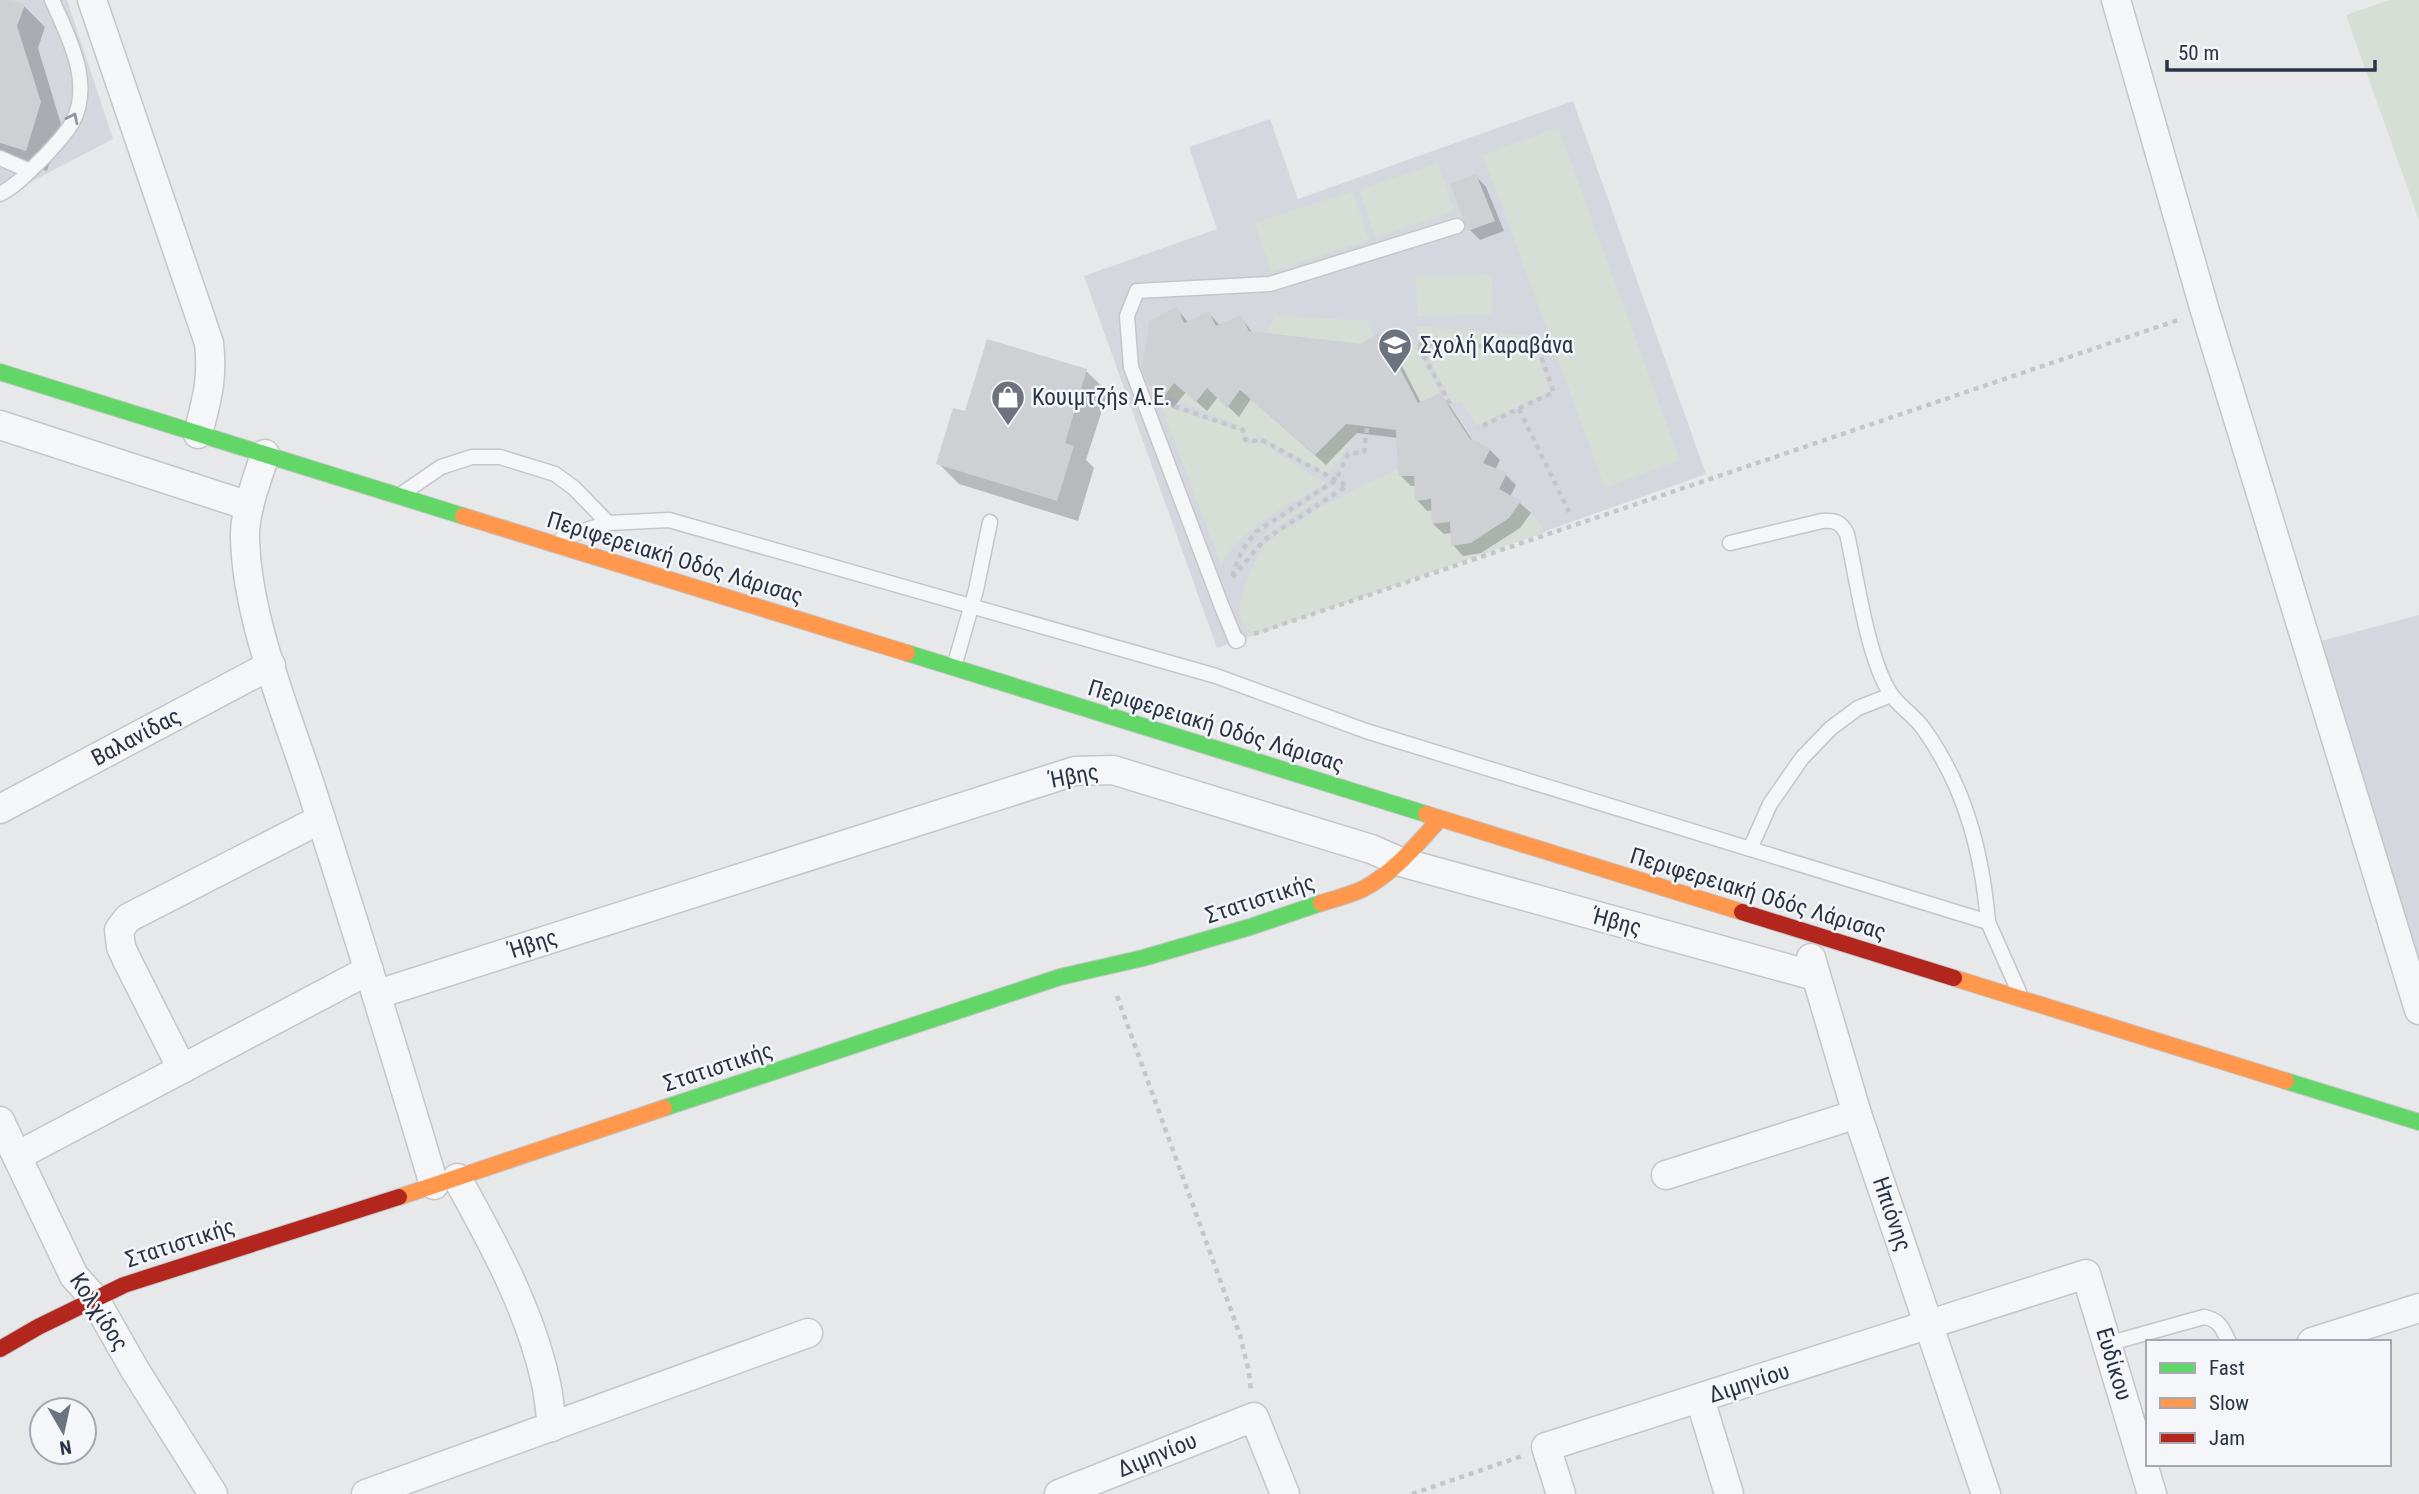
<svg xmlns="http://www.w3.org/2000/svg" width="2419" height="1494" font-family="'Roboto Condensed',sans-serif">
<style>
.built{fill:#d4d7dd}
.green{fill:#d6ded6}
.shadow{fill:#0003}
.building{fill:#ced0d3}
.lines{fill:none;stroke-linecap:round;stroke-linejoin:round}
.lane-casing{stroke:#c4c6c8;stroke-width:17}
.street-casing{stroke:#c4c6c8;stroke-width:31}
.fast-casing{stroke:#c4c6c8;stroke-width:18}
.slow-casing{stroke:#c4c6c8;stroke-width:18}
.jam-casing{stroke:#c4c6c8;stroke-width:18}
.path{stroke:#c5c6ca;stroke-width:4.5;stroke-dasharray:5 5;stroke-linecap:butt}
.lane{stroke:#f5f6f7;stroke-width:14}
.street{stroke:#f5f6f7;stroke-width:28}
.fast{stroke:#63d668;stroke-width:16}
.slow{stroke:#ff974d;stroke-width:16}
.jam{stroke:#b3261e;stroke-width:16}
.oneway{stroke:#90959e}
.labels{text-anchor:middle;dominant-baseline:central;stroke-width:5;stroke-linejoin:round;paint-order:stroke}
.poi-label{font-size:23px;fill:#2b3445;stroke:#f4f6f9;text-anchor:start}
.street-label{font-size:23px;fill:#2b3445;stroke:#f4f6f9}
</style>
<rect width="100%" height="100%" fill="#e6e8ea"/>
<g class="built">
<path d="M0 0H67L113 139 0 198Z"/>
<path d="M1573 101 1706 474 1217 648 1084 276 1217 229 1189 147 1270 119 1298 199Z"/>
<path d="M2419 615V991L2310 644Z"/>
</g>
<g class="green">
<path d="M2390 0H2419V220L2346 15Z"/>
<path d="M1558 127 1680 460 1605 488 1483 155Z"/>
<path d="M1438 163 1454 211 1375 238 1359 190Z"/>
<path d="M1353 191 1369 240 1271 272 1255 223Z"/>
<path d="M1492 275 1493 315 1417 316 1416 276Z"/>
<path d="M1275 315 1367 321 1373 336 1356 347 1355 343 1266 333Z"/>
<path d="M1414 326 1534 336 1537 346 1423 340Z"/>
<path d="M1388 333 1413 338 1440 393 1418 403 1392 355 1404 349 1396 335 1387 336Z"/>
<path d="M1424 349 1536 350 1550 392 1477 425 1461 402 1453 404Z"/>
<path d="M1175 383 1207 388 1227 408 1237 395 1255 397 1271 412 1269 416 1315 455 1346 424 1360 425 1339 461 1327 474 1261 437 1250 440 1246 438 1244 428 1165 395Z"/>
<path d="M1161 405 1241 431 1243 441 1248 444 1259 442 1326 483C1289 505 1241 526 1221 566Z"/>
<path d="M1398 469 1399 476H1414L1415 501 1431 499 1432 524 1450 522 1452 546C1480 542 1505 524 1521 501L1546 532 1249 637 1238 611 1249 574 1263 546 1284 529 1358 487Z"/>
<path d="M1334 486 1336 487 1265 535 1239 564C1262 528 1299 509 1334 486Z"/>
</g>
<g class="shadow">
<path d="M0 0 24 6 45 27 38 48 61 124 47 171 0 156Z"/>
<path d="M1476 176 1486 187 1504 231 1480 240 1470 230Z"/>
<path d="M1176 308 1188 322 1209 313 1220 326 1240 317 1253 333 1361 346 1380 334 1391 344 1421 403 1439 396 1450 406 1474 443 1490 450 1500 460 1495 470 1506 475 1516 485 1510 497 1520 503 1531 513 1520 528 1481 553 1463 556 1453 545 1452 533 1444 534 1433 524V510L1427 511 1417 500 1416 486H1411L1400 475 1398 438 1357 433 1326 465 1251 399 1239 417 1218 397 1207 411 1186 392 1173 408 1149 382Z"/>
<path d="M988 341 1086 371 1108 392 1086 460 1094 468 1078 521 959 484 938 463 966 413Z"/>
</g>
<g class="building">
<path d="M0 0H11L25 5 17 26 41 102 26 151 0 143Z"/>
<path d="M1476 174 1495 221 1468 231 1450 184Z"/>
<path d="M1177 306 1184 323 1209 311 1216 326 1240 315 1249 331 1361 344 1381 332 1418 403 1440 393 1470 439 1491 448 1483 463 1507 473 1499 489 1521 501 1509 518 1471 543 1451 546 1450 522 1432 524 1431 499 1415 501 1414 476H1398L1396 430 1346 424 1315 455 1240 390 1227 408 1207 388 1196 402 1174 383 1162 399 1147 383 1142 369 1149 321Z"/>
<path d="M987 339 1087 369 1065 443 1074 446 1057 501 936 464 953 408 965 411Z"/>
</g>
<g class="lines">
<g class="lane-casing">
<g id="lane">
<path d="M0 158 30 171"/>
<path d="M0 194C18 185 31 169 45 156 55 145 65 135 72 123 94 84 68 36 52 0"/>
<path d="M403 493 441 467 472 457H500L555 474 574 488 608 523"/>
<path d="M562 538 608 523 669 520 1216 676 1366 731 1988 922 2019 992"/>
<path d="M1730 543 1822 521C1835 520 1841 522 1847 534 1857 579 1867 656 1890 693 1899 707 1914 715 1923 728 1965 786 1982 852 1988 922"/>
<path d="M1238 640 1236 641 1222 607 1131 367 1127 316 1137 291 1270 284 1457 226"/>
<path d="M954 667 976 590 990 522"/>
<path d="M1750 849 1770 804 1802 758 1831 728 1858 708 1891 695"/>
<path d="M2107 1344 2204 1317C2220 1320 2222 1328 2229 1342"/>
</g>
</g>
<g class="street-casing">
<g id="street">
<path d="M92 0 209 343C213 380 207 398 198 434"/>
<path d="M2116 0 2205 311 2419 1010"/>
<path d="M0 425 249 506"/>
<path d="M265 454C257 481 245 508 245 536 246 618 287 714 312 791 354 922 395 1053 434 1185"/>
<path d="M0 809 271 665"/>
<path d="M1811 958 1857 1114 1986 1494"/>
<path d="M378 994 1075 771 1113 770 1371 849 1401 862 1815 976"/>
<path d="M182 1069 127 960 121 947 119 930 128 918 321 819"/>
<path d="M0 1121 74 1276 94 1298 135 1370 213 1494"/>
<path d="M17 1156 369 970"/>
<path d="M1666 1175 1857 1114"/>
<path d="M457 1178C492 1241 529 1308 545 1379 549 1394 550 1411 552 1427"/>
<path d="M2312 1342 2419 1308"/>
<path d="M1700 1399 1729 1494"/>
<path d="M366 1494 808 1333"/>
<path d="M1059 1494 1254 1417 1285 1494"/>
<path d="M1561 1494 1546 1447 2086 1274 2152 1494"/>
</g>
</g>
<g class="fast-casing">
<g id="fast">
<path d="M0 372 463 516"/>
<path d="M907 653 1426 814"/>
<path d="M2286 1081 2419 1122"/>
<path d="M664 1108 1060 977 1143 958 1250 927 1321 903"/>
</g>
</g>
<g class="slow-casing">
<g id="slow">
<path d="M463 516 907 653"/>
<path d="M1426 814 1742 912"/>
<path d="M1321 903C1335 899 1350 895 1363 889 1395 872 1416 845 1440 819"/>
<path d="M1954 978 2286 1081"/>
<path d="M399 1197 664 1108"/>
</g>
</g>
<g class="jam-casing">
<g id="jam">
<path d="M1742 912 1954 978"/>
<path d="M0 1349 38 1327 124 1285 399 1197"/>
</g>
</g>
<g class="path">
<path d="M1165 403 1243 430 1245 439 1250 442 1260 439 1347 486 1264 540 1232 578"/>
<path d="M1450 404 1417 344 1538 348 1554 392 1478 428"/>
<path d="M1519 409 1569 512"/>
<path d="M1232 576 1242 550 1256 532 1336 480 1348 454 1364 452 1367 427"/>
<path d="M1254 634 2181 319"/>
<path d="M1117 996 1240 1335 1249 1372 1251 1391"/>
<path d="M1412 1494 1522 1456"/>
</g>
<use href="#lane" class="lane"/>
<use href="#street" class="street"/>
<use href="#fast" class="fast"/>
<use href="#slow" class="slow"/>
<use href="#jam" class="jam"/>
</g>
<defs><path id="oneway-chevron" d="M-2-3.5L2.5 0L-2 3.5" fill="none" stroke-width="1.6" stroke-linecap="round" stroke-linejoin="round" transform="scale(1.75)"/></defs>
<use class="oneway" href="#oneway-chevron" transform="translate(73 118) rotate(-64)"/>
<defs>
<g id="school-pin" transform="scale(1.75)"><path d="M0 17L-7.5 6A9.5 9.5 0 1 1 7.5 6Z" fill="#6c737f" stroke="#f4f6f9"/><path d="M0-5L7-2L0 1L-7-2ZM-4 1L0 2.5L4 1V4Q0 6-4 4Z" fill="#fff"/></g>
<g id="shop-pin" transform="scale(1.75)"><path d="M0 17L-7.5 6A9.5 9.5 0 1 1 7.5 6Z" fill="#6c737f" stroke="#f4f6f9"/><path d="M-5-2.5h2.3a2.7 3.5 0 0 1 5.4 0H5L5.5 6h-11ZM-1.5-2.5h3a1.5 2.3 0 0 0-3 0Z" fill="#fff"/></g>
</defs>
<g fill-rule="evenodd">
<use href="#school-pin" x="1395" y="345"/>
<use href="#shop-pin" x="1008" y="397"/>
</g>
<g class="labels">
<g class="poi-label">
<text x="1420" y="345">Σχολή Καραβάνα</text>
<text x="1032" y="397">Κουιμτζήs Α.Ε.</text>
</g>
<g class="street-label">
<text transform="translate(675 558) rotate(17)">Περιφερειακή Οδός Λάρισας</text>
<text transform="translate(1216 726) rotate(17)">Περιφερειακή Οδός Λάρισας</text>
<text transform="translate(136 737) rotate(-28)">Βαλανίδας</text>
<text transform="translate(1074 776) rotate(-11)">Ήβης</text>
<text transform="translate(1758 894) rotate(17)">Περιφερειακή Οδός Λάρισας</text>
<text transform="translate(1260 899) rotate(-18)">Στατιστικής</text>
<text transform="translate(1617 922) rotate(15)">Ήβης</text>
<text transform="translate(533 944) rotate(-18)">Ήβης</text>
<text transform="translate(718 1067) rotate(-18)">Στατιστικής</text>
<text transform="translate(1892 1214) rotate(71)">Ηπιόνης</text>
<text transform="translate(180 1243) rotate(-18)">Στατιστικής</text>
<text transform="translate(99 1312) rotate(57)">Κολχίδος</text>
<text transform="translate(2114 1364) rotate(73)">Ευδίκου</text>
<text transform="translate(1749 1383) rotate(-18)">Διμηνίου</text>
<text transform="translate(1157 1455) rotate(-22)">Διμηνίου</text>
</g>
</g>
<rect x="2146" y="1340" width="245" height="126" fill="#f4f6f9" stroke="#a4a8b1" stroke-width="2"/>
<rect x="2160" y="1363" width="35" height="10" fill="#63d668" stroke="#a4a8b1" stroke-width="2"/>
<text x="2209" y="1375" font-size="21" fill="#2b3445">Fast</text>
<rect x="2160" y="1398" width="35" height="10" fill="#ff974d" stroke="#a4a8b1" stroke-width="2"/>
<text x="2209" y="1410" font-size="21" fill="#2b3445">Slow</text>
<rect x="2160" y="1433" width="35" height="10" fill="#b3261e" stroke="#a4a8b1" stroke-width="2"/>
<text x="2209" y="1445" font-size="21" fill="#2b3445">Jam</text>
<g transform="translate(63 1431) rotate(171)"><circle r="33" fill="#f4f6f9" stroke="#a4a8b1" stroke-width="2"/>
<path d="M0-5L12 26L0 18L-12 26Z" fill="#6c737f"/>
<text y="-10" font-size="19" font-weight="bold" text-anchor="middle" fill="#2b3445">N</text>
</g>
<path d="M2167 60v10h208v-10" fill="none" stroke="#2b3445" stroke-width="3.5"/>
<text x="2178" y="60" font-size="21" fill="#2b3445" stroke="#f4f6f9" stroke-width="5" paint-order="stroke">50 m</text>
</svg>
